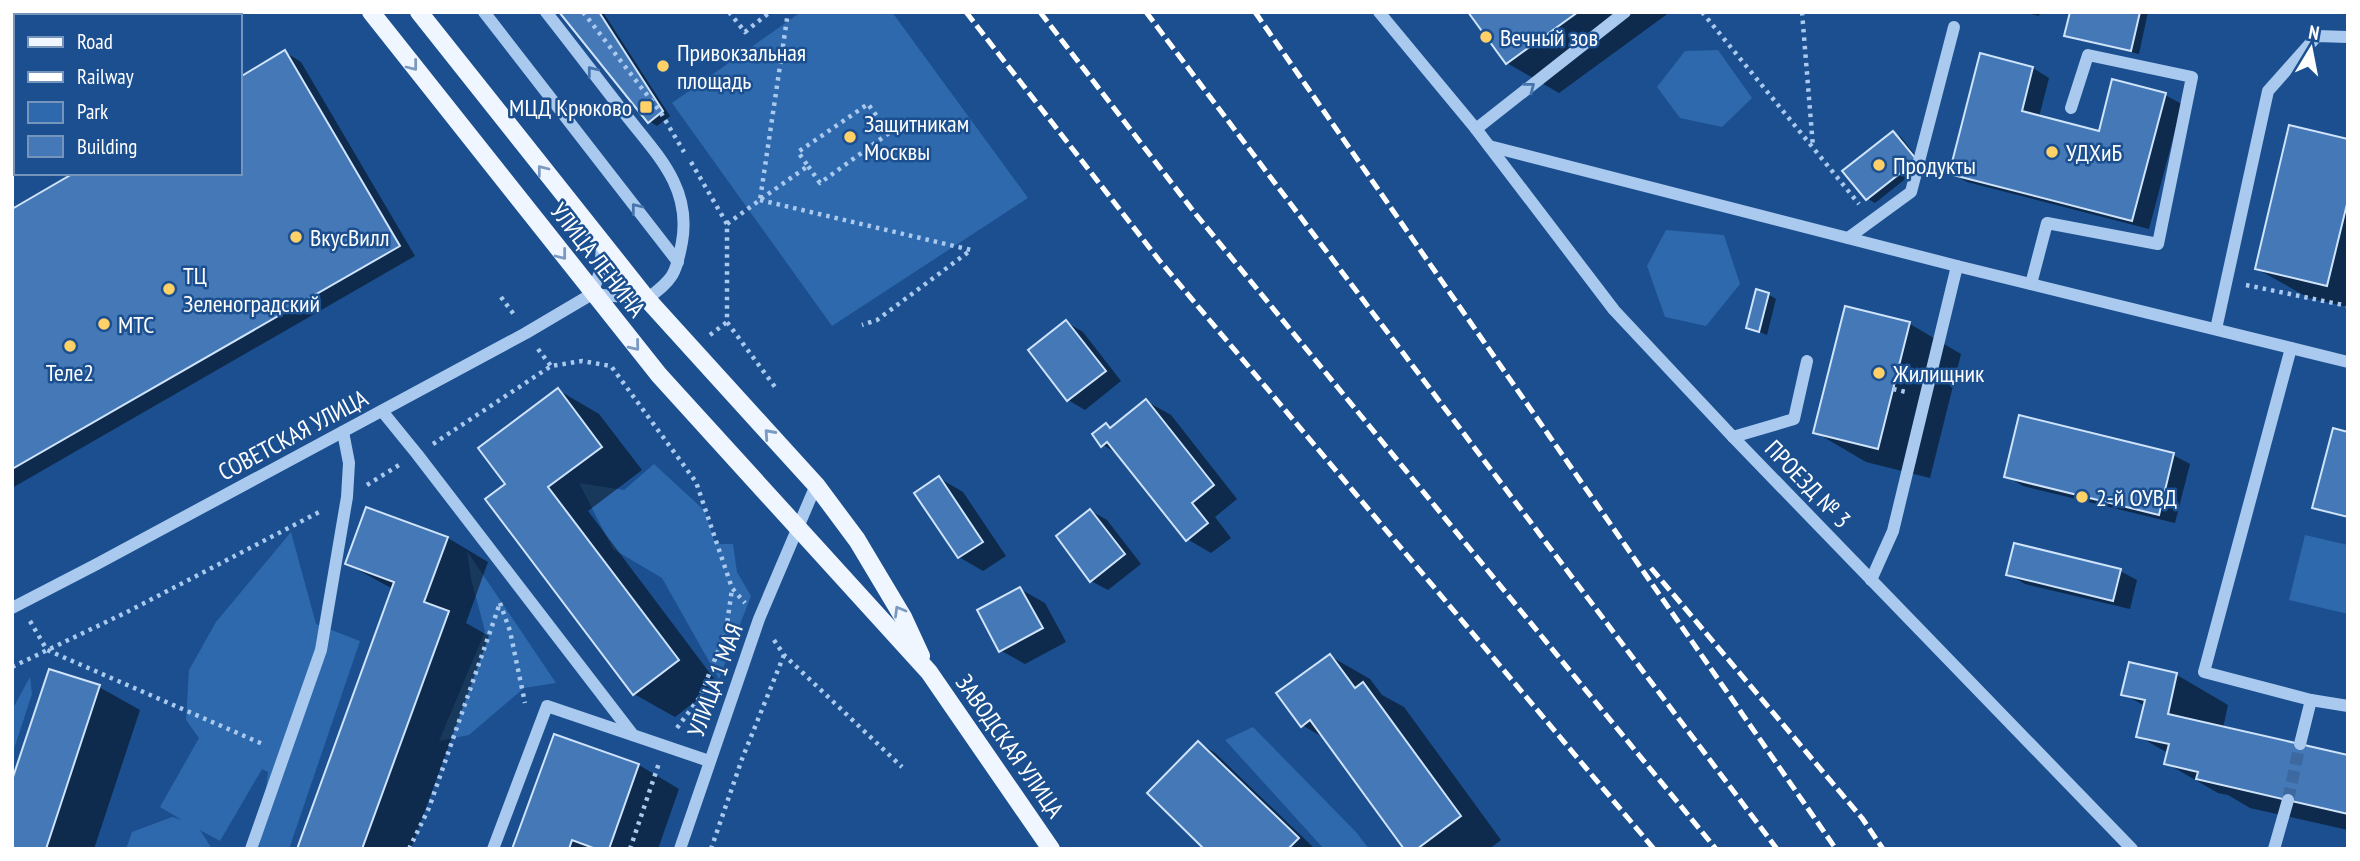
<svg xmlns="http://www.w3.org/2000/svg" width="2360" height="861" font-family="'PT Sans Narrow',sans-serif">
<style>
.green{fill:#2e69ad}
.shadow{fill:#0007}
.building{fill:#4478b7;stroke:#cfe3fa;stroke-width:2}
.lines{fill:none;stroke-linecap:round;stroke-linejoin:round}
.minor-tunnel{stroke:#3d69a0;stroke-width:12;stroke-dasharray:12 6;stroke-linecap:butt}
.path{stroke:#a9c9ee;stroke-width:4.5;stroke-dasharray:3.5 5;stroke-linecap:butt}
.minor{stroke:#a9c9ee;stroke-width:12}
.major{stroke:#f0f6ff;stroke-width:18}
.rail{stroke:#fff;stroke-width:5;stroke-dasharray:12 5;stroke-linecap:butt}
.oneway{stroke:#7b9ac1}
.oneway2{stroke:#4674ac}
.poi-dot{fill:#ffd166;stroke:#1b4f8f;stroke-width:2.5}
.labels{text-anchor:middle;dominant-baseline:central;stroke-width:5;stroke-linejoin:round;paint-order:stroke}
.poi-label{font-size:24px;fill:#fff;stroke:#1b4f8f;text-anchor:start}
.street-label{font-size:24px;fill:#fff;stroke:#1b4f8f}
</style>
<rect width="100%" height="100%" fill="#1b4f8f"/>
<g class="green">
<path d="M801 12H892L1028 198 832 326 672 103Z"/>
<path d="M1718 50 1752 98 1722 127 1680 118 1657 87 1685 51Z"/>
<path d="M1666 230 1724 235 1740 284 1706 326 1665 317 1647 266Z"/>
<path d="M654 464 705 511 715 544H733L737 572 751 596 719 679 662 578 613 549 579 483 624 490Z"/>
<path d="M291 532 316 624 360 641 289 849H259L268 772 262 769 220 841 200 830 212 849H126L132 832 172 817 182 820 160 807 199 738 186 720 189 670 216 622Z"/>
<path d="M2305 535 2348 545V614L2289 600Z"/>
<path d="M467 551 556 683 524 688 469 735 439 741 485 631 471 579Z"/>
<path d="M30 677 32 694 12 755V710Z"/>
<path d="M1253 727 1356 832 1369 849H1324L1225 740Z"/>
</g>
<g class="shadow">
<path d="M561 12H603L670 116 657 126 649 121Z"/>
<path d="M1470 12H1670L1559 93 1507 63Z"/>
<path d="M2024 12H2040L2039 16Z"/>
<path d="M2072 12H2148L2139 54 2074 39 2066 35Z"/>
<path d="M12 34 16 41V133L12 135Z"/>
<path d="M285 52 301 62 415 256 12 488V210L240 173V78Z"/>
<path d="M2033 68 2049 78 2039 117 2100 133 2165 95 2182 104 2149 229 1967 182 1951 173Z"/>
<path d="M1893 133 1901 137 1923 165 1875 203 1867 198Z"/>
<path d="M2348 141V307L2309 298 2257 269Z"/>
<path d="M1768 294 1776 299 1767 335 1748 327Z"/>
<path d="M1846 308 1910 324 1961 354 1930 478 1866 462 1815 432Z"/>
<path d="M1066 322 1083 332 1121 381 1085 410 1068 400 1030 350Z"/>
<path d="M558 390 599 414 642 470 588 511 718 684 675 717 634 694 508 485Z"/>
<path d="M1146 401 1171 415 1237 499 1215 517 1231 538 1211 553 1187 539 1120 455 1103 445 1106 425 1112 428Z"/>
<path d="M2348 434V518L2322 511 2314 507Z"/>
<path d="M2173 455 2190 464 2175 523 2023 486 2006 476Z"/>
<path d="M939 478 963 492 1006 556 983 571 959 557Z"/>
<path d="M367 509 448 538 488 562 466 623 489 636 411 849H299L393 589 347 564Z"/>
<path d="M1091 511 1107 520 1141 564 1108 590 1091 581Z"/>
<path d="M2120 571 2137 580 2130 609 2025 584 2008 574Z"/>
<path d="M1020 589 1045 603 1066 642 1025 664 1000 650Z"/>
<path d="M1330 656 1370 679 1382 695 1404 707 1501 840 1489 849H1406L1326 739 1302 725Z"/>
<path d="M2130 664 2177 675 2228 705 2223 728 2348 756V830L2250 808 2228 795 2218 793 2166 763 2168 753 2138 736 2145 706 2123 694Z"/>
<path d="M99 687 140 710 94 849H12Z"/>
<path d="M555 736 639 765 679 789 658 849H514Z"/>
<path d="M1199 743 1215 753 1314 848 1206 849Z"/>
</g>
<g class="building">
<path d="M18 12H78L80 16H20Z"/>
<path d="M559 12H599L663 111 648 123Z"/>
<path d="M1468 12H1578L1506 64Z"/>
<path d="M2070 12H2140L2131 51 2064 36Z"/>
<path d="M285 50 400 246 12 469V209L74 173H240V77Z"/>
<path d="M1980 53 2033 67 2022 111 2099 131 2112 79 2166 93 2132 221 1949 174Z"/>
<path d="M2289 125 2348 139V200L2327 286 2255 269Z"/>
<path d="M1893 131 1917 160 1866 200 1842 171Z"/>
<path d="M1756 289 1769 293 1759 332 1746 328Z"/>
<path d="M1845 306 1910 322 1878 449 1813 433Z"/>
<path d="M1066 320 1106 371 1067 401 1028 350Z"/>
<path d="M558 388 602 447 548 487 679 660 633 695 485 499 505 484 478 448Z"/>
<path d="M1146 399 1214 485 1192 503 1208 523 1186 541 1107 442 1101 447 1092 434 1106 423 1110 428Z"/>
<path d="M2019 415 2174 453 2159 515 2004 477Z"/>
<path d="M2333 428 2348 432V517L2312 508Z"/>
<path d="M939 476 983 542 958 558 914 493Z"/>
<path d="M366 507 448 537 424 602 449 611 362 849H297L394 582 345 564Z"/>
<path d="M1090 509 1125 554 1090 582 1056 536Z"/>
<path d="M2014 543 2121 569 2113 601 2006 575Z"/>
<path d="M1020 587 1043 628 999 652 977 610Z"/>
<path d="M1330 654 1355 688 1363 682 1461 816 1417 849H1404L1310 720 1301 727 1276 693Z"/>
<path d="M2129 662 2177 673 2168 714 2348 755V814L2196 779 2198 772 2164 764 2169 744 2136 737 2145 700 2121 695Z"/>
<path d="M49 669 100 685 46 849H12V780Z"/>
<path d="M554 734 639 764 609 849H596L572 840 569 849H512Z"/>
<path d="M1198 741 1299 838 1288 849H1204L1147 793Z"/>
</g>
<g class="lines">
<path class="minor-tunnel" d="M2288 800 2300 744"/>
<g class="path">
<path d="M583 12 661 113 684 152"/>
<path d="M729 12 745 32 770 12"/>
<path d="M1702 12 1859 204"/>
<path d="M1802 12 1813 147"/>
<path d="M691 162 727 224V322L775 387"/>
<path d="M761 199 808 166 798 152 868 104 889 133 820 183 808 166"/>
<path d="M760 200 971 250 877 320 862 325"/>
<path d="M727 224 760 200 788 12"/>
<path d="M2246 285 2348 306"/>
<path d="M501 297 515 316"/>
<path d="M710 335 727 322"/>
<path d="M538 349 551 366"/>
<path d="M1893 389 1906 392"/>
<path d="M433 444 551 366 582 361 611 366 696 482 732 588 745 603"/>
<path d="M367 485 399 465"/>
<path d="M500 603 510 631 525 703"/>
<path d="M30 621 47 650 265 745"/>
<path d="M774 640 784 655 902 767"/>
<path d="M12 667 127 612 323 510"/>
<path d="M677 728 700 697 726 631 732 589"/>
<path d="M409 849 429 808 500 603"/>
<path d="M630 849 659 763"/>
<path d="M711 849 742 759 784 655"/>
</g>
<g class="minor">
<path d="M484 12 678 262"/>
<path d="M546 12C572 45 597 78 622 110 654 152 692 185 682 242 676 275 673 279 647 299L592 294"/>
<path d="M1379 12 1476 129 1614 310 1733 437 2132 849"/>
<path d="M1476 129 1625 12"/>
<path d="M1489 146 1957 266 2348 362"/>
<path d="M1848 238 1911 192 1954 27"/>
<path d="M2031 284 2047 223 2158 244 2192 77 2088 55 2071 108"/>
<path d="M592 294 600 272 602 246"/>
<path d="M2216 329 2268 91 2317 36 2348 37"/>
<path d="M2291 348 2204 672 2311 700 2348 706"/>
<path d="M382 411 417 454 633 735"/>
<path d="M1733 437 1794 419 1807 361"/>
<path d="M1871 580 1893 531 1957 266"/>
<path d="M12 608 97 564 526 333 592 294"/>
<path d="M2300 744 2311 700"/>
<path d="M251 849 321 650 347 497 349 463 343 432"/>
<path d="M493 849 547 706 709 761"/>
<path d="M680 849 759 619 816 485"/>
<path d="M2274 849 2288 800"/>
</g>
<g class="major">
<path d="M371 12 659 375 929 672 1051 849"/>
<path d="M419 12 647 299 816 485 857 540 903 617 921 656"/>
<path d="M81 16 87 12"/>
<path d="M12 57 16 55"/>
</g>
<g class="rail">
<path d="M966 12 1159 260 1654 849"/>
<path d="M1040 12 1194 212 1716 849"/>
<path d="M1146 12 1777 849"/>
<path d="M1255 12 1836 849"/>
<path d="M1651 568 1862 818 1883 849"/>
</g>
</g>
<defs><path id="oneway-chevron" d="M-2-3.5L2.5 0L-2 3.5" fill="none" stroke-width="1.6" stroke-linecap="round" stroke-linejoin="round" transform="scale(1.75)"/></defs>
<g class="oneway">
<use href="#oneway-chevron" transform="translate(413 66) rotate(52)"/>
<use href="#oneway-chevron" transform="translate(542 170) rotate(-128)"/>
<use href="#oneway-chevron" transform="translate(562 255) rotate(52)"/>
<use href="#oneway-chevron" transform="translate(635 346) rotate(51)"/>
<use href="#oneway-chevron" transform="translate(769 434) rotate(-132)"/>
<use href="#oneway-chevron" transform="translate(899 611) rotate(-120)"/>
</g>
<g class="oneway2">
<use href="#oneway-chevron" transform="translate(592 71) rotate(-128)"/>
<use href="#oneway-chevron" transform="translate(1530 87) rotate(-38)"/>
<use href="#oneway-chevron" transform="translate(636 208) rotate(-128)"/>
</g>
<g class="poi-dot">
<circle cx="1486" cy="37" r="7"/>
<circle cx="663" cy="66" r="7"/>
<rect x="639" y="100" width="14" height="14" rx="3.5"/>
<circle cx="850" cy="137" r="7"/>
<circle cx="2052" cy="152" r="7"/>
<circle cx="1879" cy="165" r="7"/>
<circle cx="296" cy="237" r="7"/>
<circle cx="169" cy="289" r="7"/>
<circle cx="104" cy="324" r="7"/>
<circle cx="70" cy="346" r="7"/>
<circle cx="1879" cy="373" r="7"/>
<circle cx="2082" cy="497" r="7"/>
</g>
<g class="labels">
<g class="poi-label">
<text x="1500" y="37">Вечный зов</text>
<text x="677" y="52">Привокзальная<tspan x="677" dy="28">площадь</tspan></text>
<text x="632" y="107" text-anchor="end">МЦД Крюково</text>
<text x="864" y="123">Защитникам<tspan x="864" dy="28">Москвы</tspan></text>
<text x="2066" y="152">УДХиБ</text>
<text x="1893" y="165">Продукты</text>
<text x="310" y="237">ВкусВилл</text>
<text x="183" y="275">ТЦ<tspan x="183" dy="28">Зеленоградский</tspan></text>
<text x="118" y="324">МТС</text>
<text x="70" y="372" text-anchor="middle">Теле2</text>
<text x="1893" y="373">Жилищник</text>
<text x="2096" y="497">2-й ОУВД</text>
</g>
<g class="street-label">
<text transform="translate(598 260) rotate(52)">УЛИЦА ЛЕНИНА</text>
<text transform="translate(293 435) rotate(-28)">СОВЕТСКАЯ УЛИЦА</text>
<text transform="translate(1808 484) rotate(46)">ПРОЕЗД № 3</text>
<text transform="translate(715 680) rotate(-70)">УЛИЦА 1 МАЯ</text>
<text transform="translate(1010 746) rotate(55)">ЗАВОДСКАЯ УЛИЦА</text>
</g>
</g>
<rect width="2360" height="861" fill="none" stroke="#ffffff" stroke-width="28"/>
<rect x="14" y="14" width="228" height="161" fill="#1b4f8f" stroke="#7695bc" stroke-width="2"/>
<rect x="28" y="37" width="35" height="10" fill="#f0f6ff" stroke="#7695bc" stroke-width="2"/>
<text x="77" y="49" font-size="21" fill="#ffffff">Road</text>
<rect x="28" y="72" width="35" height="10" fill="#ffffff" stroke="#7695bc" stroke-width="2"/>
<text x="77" y="84" font-size="21" fill="#ffffff">Railway</text>
<rect x="28" y="102" width="35" height="21" fill="#2e69ad" stroke="#7695bc" stroke-width="2"/>
<text x="77" y="119" font-size="21" fill="#ffffff">Park</text>
<rect x="28" y="136" width="35" height="21" fill="#4478b7" stroke="#7695bc" stroke-width="2"/>
<text x="77" y="154" font-size="21" fill="#ffffff">Building</text>
<g transform="translate(2311 49) rotate(10)" stroke="#1b4f8f" stroke-width="5" paint-order="stroke">
<path d="M0-5L12 26L0 18L-12 26Z" fill="#ffffff"/>
<text y="-10" font-size="19" font-weight="bold" text-anchor="middle" fill="#ffffff">N</text>
</g>
</svg>
